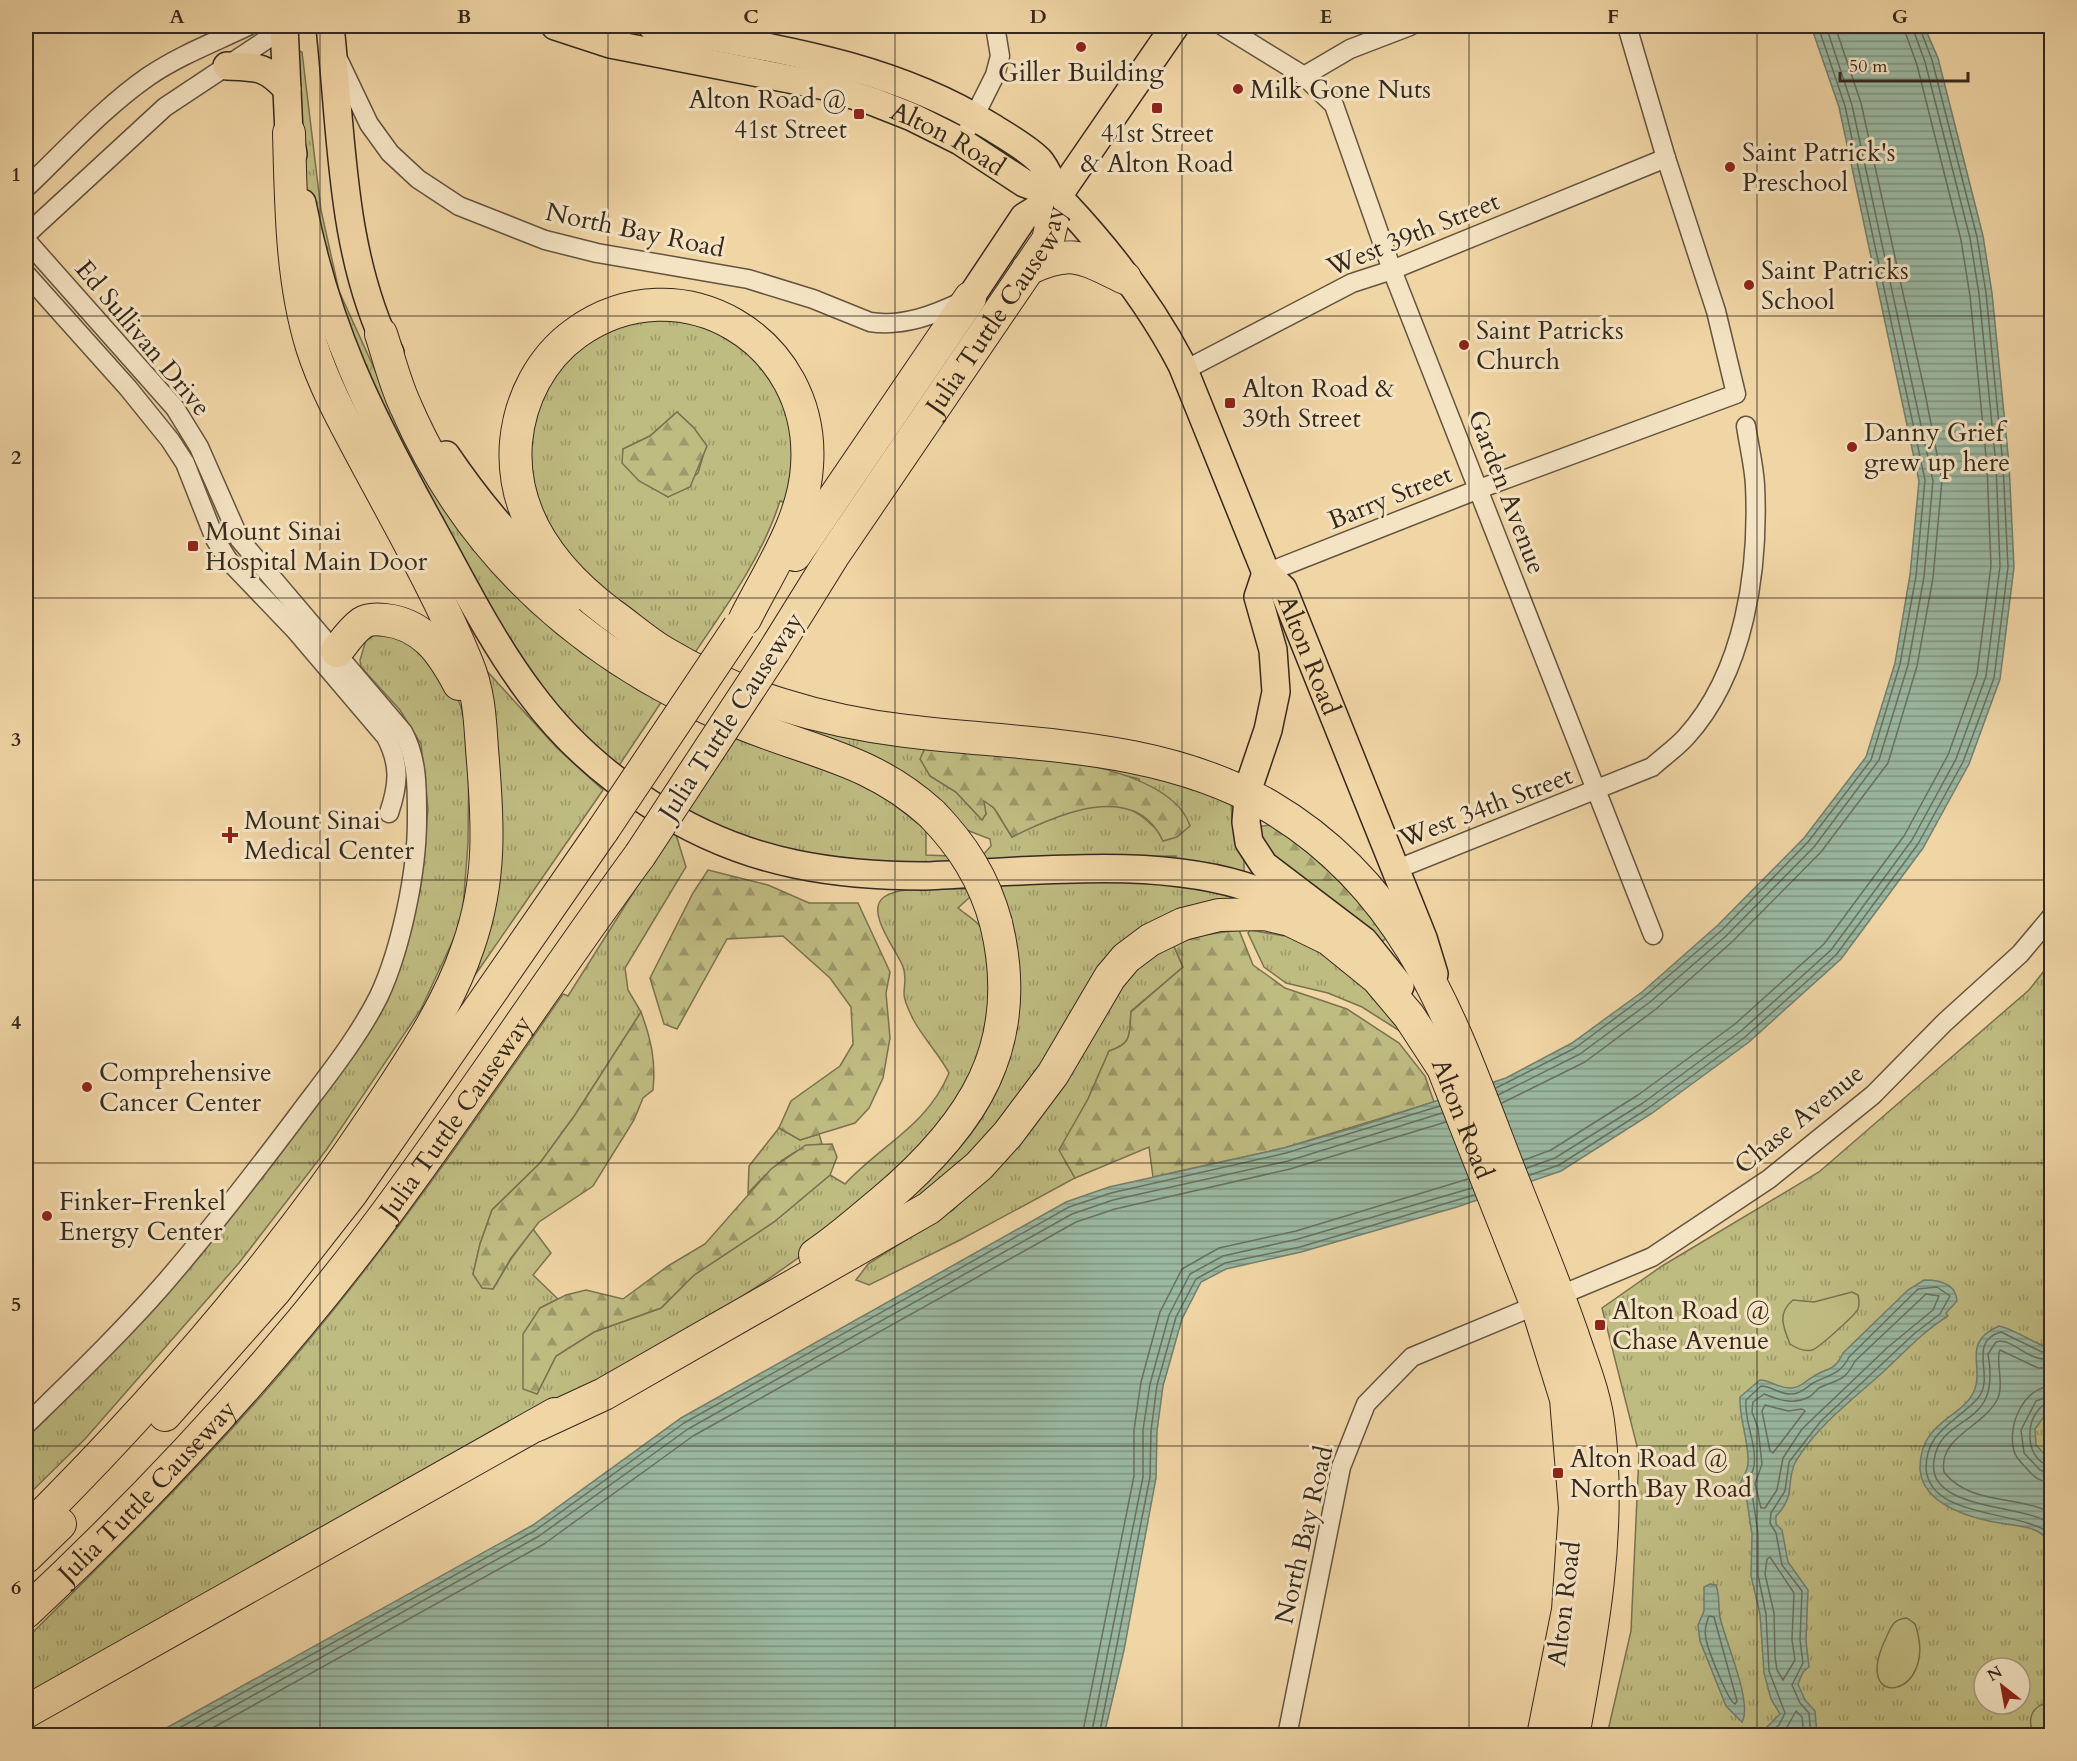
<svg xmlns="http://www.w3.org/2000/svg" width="2077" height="1761" font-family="Cardo,serif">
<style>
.grass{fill:url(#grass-tufts);stroke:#7a7250;stroke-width:1.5;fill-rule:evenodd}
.forest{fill:url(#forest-firs);stroke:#7a7250;stroke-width:1.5}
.pitch{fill:#bfbc82;stroke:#7a7250;stroke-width:1.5}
.water{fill:url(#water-rules);stroke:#727f6d;stroke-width:1.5}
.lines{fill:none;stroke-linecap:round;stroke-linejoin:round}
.shore{stroke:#687160;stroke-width:1.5}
.street-casing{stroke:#64543f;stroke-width:21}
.primary-casing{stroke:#35291d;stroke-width:30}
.highway-casing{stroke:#35291d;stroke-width:34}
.street{stroke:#f5e4c4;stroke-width:18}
.primary{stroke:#f0d5a5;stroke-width:27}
.highway{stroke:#f0d5a5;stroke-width:32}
.highway-bridge-casing{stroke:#35291d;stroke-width:34;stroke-linecap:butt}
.highway-bridge{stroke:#f0d5a5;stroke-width:32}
.grid{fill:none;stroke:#35291d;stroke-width:1.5;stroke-opacity:0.55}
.poi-dot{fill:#8f2418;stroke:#f5e4c4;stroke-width:2}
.labels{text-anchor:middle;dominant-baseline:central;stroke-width:6;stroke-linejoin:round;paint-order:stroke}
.poi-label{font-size:26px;fill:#35291d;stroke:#f5e4c4;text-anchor:start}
.street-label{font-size:26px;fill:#35291d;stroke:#f5e4c4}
.neatline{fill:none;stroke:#35291d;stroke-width:2}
.grid-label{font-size:20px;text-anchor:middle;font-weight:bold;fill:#35291d}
</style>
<defs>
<pattern id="grass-tufts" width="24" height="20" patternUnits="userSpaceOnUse" patternTransform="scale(1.5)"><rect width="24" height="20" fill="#bfbc82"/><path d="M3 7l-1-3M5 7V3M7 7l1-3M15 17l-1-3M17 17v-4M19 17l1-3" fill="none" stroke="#9c996a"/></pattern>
<pattern id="forest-firs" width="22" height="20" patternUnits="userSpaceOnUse" patternTransform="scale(1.5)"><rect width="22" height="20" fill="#bfbc82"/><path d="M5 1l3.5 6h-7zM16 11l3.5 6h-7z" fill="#9c996a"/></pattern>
<pattern id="water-rules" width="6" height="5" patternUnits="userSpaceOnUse" patternTransform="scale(1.5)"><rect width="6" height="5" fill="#9bb9a2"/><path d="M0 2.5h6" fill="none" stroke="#7f9683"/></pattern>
</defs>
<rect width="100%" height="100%" fill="#f0d5a5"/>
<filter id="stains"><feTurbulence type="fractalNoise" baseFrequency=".00333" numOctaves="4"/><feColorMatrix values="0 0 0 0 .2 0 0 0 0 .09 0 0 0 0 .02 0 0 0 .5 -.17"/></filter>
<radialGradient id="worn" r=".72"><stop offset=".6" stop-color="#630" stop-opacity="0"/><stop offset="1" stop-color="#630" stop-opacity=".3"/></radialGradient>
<g class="grass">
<path d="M299 51 302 52 321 210 339 291 394 412 662 701 616 770 535 691 377 417 307 199 296 53Z"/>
<path d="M652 317 710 326 761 361 789 413 793 466 785 503 780 501C762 558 725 608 692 657L585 582 551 540 525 469 529 423 555 367 605 329ZM677 412 694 428 706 446 698 473 668 497 654 488 623 449 650 436Z"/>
<path d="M384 629 403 632 445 670 461 707 469 744 468 843 462 921 421 1009 327 1149 239 1263 85 1439 26 1497V1438L177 1280 275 1160 351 1058 396 975 420 891 428 809 421 744 400 710 361 667 360 660 366 640Z"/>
<path d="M486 670 557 748 603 790 464 991Z"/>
<path d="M755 706 927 744 930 776 956 792 981 819 986 814 983 800 994 808 1012 837C1035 825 1096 798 1120 805 1136 810 1148 821 1159 832L1139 779 1037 754 1168 774 1231 804 1233 828 1244 860V874L1176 859V856L1085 857 985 865 981 857 991 846 990 839 964 829 750 714Z"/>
<path d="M734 738 857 782 882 795 926 830V855L950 856 957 867 817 862 682 816Z"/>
<path d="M674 828 686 867 625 968 628 990 641 1012 575 1115 540 1163 492 1210 480 1244 473 1274 493 1289 511 1259 533 1229 551 1253 533 1275 558 1299 540 1308 537 1394 556 1356 594 1332 661 1308 694 1275 774 1222 830 1175 845 1184C882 1144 927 1126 949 1073 939 1054 923 1038 913 1019 910 1013 904 1001 904 994 904 984 907 977 903 967 898 952 864 911 884 897 899 885 950 889 970 889L971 896 958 908C965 914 978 921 982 929 990 943 989 976 989 992 990 1139 798 1263 686 1332L26 1701V1639C120 1546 214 1454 298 1353 394 1239 478 1117 563 994L568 996Z"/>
<path d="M1110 874 1256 897 1164 925 1070 1031 964 1171 870 1230C935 1179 999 1123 1014 1037 1015 1027 1019 1015 1018 1005 1014 964 1002 923 995 883Z"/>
<path d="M1250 930 1284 936 1288 930 1372 984 1403 1033 1362 1007 1328 993 1286 983 1264 967 1248 933Z"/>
<path d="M1173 944 1183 967 1131 1011C1129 1035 1133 1043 1109 1051L1088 1099 1060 1150 1075 1178 960 1240 869 1285 856 1280 868 1264 953 1210 1010 1153 1035 1125 1077 1064 1127 978 1145 962Z"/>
<path d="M2051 962V1735H1607L1631 1631 1639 1454 1602 1308 1662 1266 1819 1172 2029 990ZM1984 1668H2020V1704H1984Z"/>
<path d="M779 1128 800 1140 819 1134 822 1144C792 1145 768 1172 748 1193L749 1166Z"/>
</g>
<g class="forest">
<path d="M677 412 694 428 707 446 690 487 668 497 639 481 622 463 623 449 650 436Z"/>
<path d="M927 744C988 750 1169 758 1190 826L1177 837 1163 841C1135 779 1056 815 1012 837L994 808 984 801 986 814 982 820 956 792 930 776 920 759Z"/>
<path d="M1272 825C1317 856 1353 895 1391 934L1378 945 1274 866 1258 831 1262 826Z"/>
<path d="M708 870 768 885 809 903H858L890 972 886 993 890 1038 883 1078 869 1108 855 1123 800 1140 779 1128 791 1101 840 1066 853 1044 851 1007 830 978 783 936 727 939 677 1029 664 1024 650 978 693 893Z"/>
<path d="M1239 930 1253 965 1285 988 1347 1009 1399 1043 1425 1076 1434 1102 1284 1148 1153 1177 1149 1147 1075 1178 1059 1150 1088 1099 1109 1051C1133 1043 1129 1035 1131 1012L1183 967 1173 944 1204 935Z"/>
<path d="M641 1012C651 1039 656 1061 653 1090L643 1098 634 1120 593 1186 539 1222 511 1258 493 1289 482 1288 473 1274 480 1244 492 1210 540 1163 575 1115Z"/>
<path d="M832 1144 837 1157 830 1175 774 1222 694 1275 661 1308 594 1332 556 1356 537 1394 523 1389V1334L540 1308 566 1295 586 1290 623 1299 668 1266 705 1244 771 1169 806 1145Z"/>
</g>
<g class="pitch">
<path d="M1852 1292 1858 1295C1859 1300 1860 1303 1858 1309 1855 1315 1819 1348 1812 1350 1804 1352 1796 1348 1790 1344 1783 1327 1777 1313 1793 1300L1814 1302Z"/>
<path d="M1907 1618 1915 1624C1941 1698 1849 1714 1886 1638 1891 1627 1893 1619 1907 1618Z"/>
<path d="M2051 1702V1735H2034C2026 1718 2032 1705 2051 1702Z"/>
</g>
<g class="water">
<path d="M1811 26H1924L1938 58 1983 236 1992 293 2009 464 2014 567 2000 679 1969 764 1923 848 1841 959 1749 1042 1651 1114 1561 1171 1457 1207 1301 1252 1226 1269 1201 1282 1182 1319 1163 1386 1157 1431 1156 1478 1124 1650 1104 1735 152 1736 533 1525 681 1418 1066 1202 1109 1187 1284 1148 1360 1126 1506 1078 1572 1043 1642 992 1718 925 1804 838 1866 757 1895 663 1910 575 1919 481 1839 107Z"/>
<path d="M1924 1280C1939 1280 1956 1283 1957 1301L1946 1313 1948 1316C1922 1332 1904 1353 1882 1373 1853 1399 1816 1427 1796 1461 1785 1481 1797 1495 1776 1516V1524L1782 1530 1788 1562 1808 1590 1806 1640 1809 1667 1803 1672 1798 1684 1805 1700 1815 1711 1817 1735H1759L1780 1714 1771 1699 1764 1673 1760 1614 1751 1576 1752 1534 1746 1495 1740 1485C1742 1476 1748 1472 1748 1463 1749 1440 1739 1420 1740 1397L1760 1380C1771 1380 1779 1389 1791 1388 1800 1388 1804 1382 1811 1378 1826 1367 1834 1373 1843 1353L1908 1290Z"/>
<path d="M1999 1326C2016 1330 2028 1340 2044 1346L2051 1344V1407L2035 1429 2036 1445 2051 1461V1543C2047 1539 2043 1534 2037 1531 2027 1526 2017 1526 2006 1524 1976 1520 1922 1506 1920 1469 1920 1457 1922 1445 1930 1435 1940 1421 1956 1414 1967 1402 1993 1373 1955 1345 1999 1326Z"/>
<path d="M1710 1584 1716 1585C1720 1596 1718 1606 1720 1617 1725 1641 1753 1703 1742 1722L1726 1706 1700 1641 1698 1625 1704 1611V1587Z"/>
</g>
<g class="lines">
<g class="shore">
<path d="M1496 1088 1575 1048 1645 996 1722 930 1808 842 1871 760 1900 664 1916 576 1925 480 1845 106 1818 26"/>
<path d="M1498 1095 1580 1054 1650 1002 1726 936 1814 847 1879 760 1908 665 1924 577 1933 481 1852 105 1826 26"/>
<path d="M1502 1103 1585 1062 1656 1009 1732 942 1821 852 1888 763 1917 666 1933 578 1942 480 1925 393 1861 103 1835 26"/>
<path d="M1524 1160 1551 1150 1638 1095 1735 1024 1824 944 1904 836 1948 755 1977 674 1991 566 1987 466 1970 296 1961 240 1917 65 1903 26"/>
<path d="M1527 1168 1555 1158 1643 1103 1741 1031 1831 950 1912 840 1956 759 1986 676 2000 566 1996 465 1979 294 1970 238 1925 62 1912 26"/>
<path d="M1530 1175 1559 1165 1647 1109 1745 1037 1836 955 1918 844 1963 762 1994 678 2008 567 2003 465 1986 293 1977 237 1932 60 1919 26"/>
<path d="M1926 1294 1939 1296 1933 1310 1888 1347 1802 1429 1783 1458 1777 1490 1765 1508H1761L1755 1484 1762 1464 1758 1428 1752 1412 1753 1402 1764 1394C1779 1400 1793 1405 1809 1397 1813 1395 1815 1391 1819 1388 1837 1379 1844 1383 1855 1361Z"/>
<path d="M2052 1350 2042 1352 2001 1332C1966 1342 1996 1377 1978 1398 1965 1413 1947 1422 1935 1438 1929 1447 1926 1458 1926 1468 1929 1520 2022 1509 2052 1535"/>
<path d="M2052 1358C2030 1365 2012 1336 1996 1342L1988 1354C2002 1432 1942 1410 1934 1460 1925 1512 2027 1503 2052 1525"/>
<path d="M2052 1368H2038L2000 1350C1995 1359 2005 1385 1997 1400 1983 1427 1938 1437 1944 1472 1969 1505 2017 1495 2052 1513"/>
<path d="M2052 1386C2023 1387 2007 1426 2014 1451 2016 1459 2023 1464 2028 1470 2035 1478 2041 1482 2052 1483"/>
<path d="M2052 1395 2036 1401 2021 1430 2024 1453 2040 1470 2052 1474"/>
<path d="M2052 1402C2024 1406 2021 1462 2052 1466"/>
<path d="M1765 1405 1788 1411 1802 1409 1805 1411 1773 1453 1770 1451 1762 1411Z"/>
<path d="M1770 1557 1794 1593 1792 1640 1795 1660 1783 1680 1777 1670 1775 1656 1774 1613 1765 1574 1767 1559Z"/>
<path d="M1709 1616 1714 1617 1737 1701 1735 1704C1728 1701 1708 1650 1706 1639 1704 1630 1706 1624 1709 1616Z"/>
<path d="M165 1736 536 1530 684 1423 1069 1207 1111 1193 1286 1153 1440 1106"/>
<path d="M180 1736 539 1536 688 1429 1072 1214 1113 1200 1288 1161 1442 1113"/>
<path d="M198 1736 544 1544 693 1436 1076 1222 1115 1209 1290 1169 1446 1122"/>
<path d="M1082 1736 1134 1476V1430L1141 1382 1160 1312 1182 1269 1219 1248 1296 1231 1468 1179"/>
<path d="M1091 1736 1143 1477V1430L1150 1384 1169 1315 1190 1274 1223 1256 1298 1239 1472 1188"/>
<path d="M1099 1736 1150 1477 1151 1431 1157 1385 1176 1317 1196 1279 1225 1263 1300 1247 1474 1195"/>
<path d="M1766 1736 1779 1725 1785 1713 1769 1671 1766 1614 1758 1575V1533L1752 1493 1747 1484C1748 1477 1753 1474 1754 1466 1757 1443 1744 1422 1746 1400L1761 1386C1772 1386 1780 1395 1792 1394 1804 1393 1807 1385 1817 1381 1832 1374 1841 1373 1849 1357L1918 1289 1937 1287 1950 1296 1940 1314 1915 1333 1821 1421 1789 1462 1785 1491 1771 1513 1770 1523 1776 1533 1782 1565 1802 1591 1800 1640 1803 1663 1792 1685 1800 1703 1809 1713 1811 1736"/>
<path d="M1777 1736 1786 1729 1796 1711 1802 1717 1804 1736"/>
</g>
<g class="street-casing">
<g id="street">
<path d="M1223 26 1304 76 1350 49 1410 26"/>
<path d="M339 61 369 124 390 153 418 179 459 206 545 240 597 253 748 279 813 299 870 322C903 327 934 315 963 301"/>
<path d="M1304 76 1334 105 1392 270 1653 935"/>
<path d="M969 127 995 75 1000 56 995 26"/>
<path d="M26 188C65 151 104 107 149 76 180 55 215 42 248 26"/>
<path d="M26 235 165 107 284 28"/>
<path d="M26 240 175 408 199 447 240 540 403 732C418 760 417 789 417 820 417 872 401 949 379 996 357 1040 324 1080 295 1119 252 1176 209 1232 162 1286 119 1335 72 1380 26 1425"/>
<path d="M26 274 128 388 170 440 185 463 215 539 228 560 295 630 386 737C400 764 399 784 389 813"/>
<path d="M1185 370 1352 283 1392 270 1666 158"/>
<path d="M1266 573 1479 489 1736 394 1716 311 1666 158 1627 26"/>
<path d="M1395 870 1652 767C1663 757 1676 748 1686 737 1745 672 1759 570 1755 485 1754 466 1749 446 1746 426"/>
<path d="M1287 1736 1341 1467 1366 1404 1412 1357 1652 1257 1769 1179 1873 1095 1945 1022 2020 954 2052 916"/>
</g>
</g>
<g class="primary-casing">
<g id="primary">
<path d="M284 26 289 133 293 154"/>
<path d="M330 26C342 135 340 252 390 353"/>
<path id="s1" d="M555 26 610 44 825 86 874 102 912 117 960 141 1024 183 1058 196"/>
<path id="s2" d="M652 26C770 48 886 62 990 126 1006 136 1026 147 1039 160 1050 172 1053 191 1064 203 1109 251 1152 307 1182 365L1266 573 1283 589 1423 938 1434 974"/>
<path d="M227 66C257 67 266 66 287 89"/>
<path d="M302 203C326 327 369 413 429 522 461 580 491 641 531 694 593 778 693 843 795 864 838 873 881 876 925 876 1027 872 1160 855 1256 890 1278 897 1298 909 1317 920"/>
<path d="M970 298 1024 217 1058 196 1175 26"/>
<path d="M446 455C482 508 523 557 574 597"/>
<path d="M1266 573 1258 597 1273 650 1276 692 1268 730 1249 786 1246 822 1249 842 1264 865 1364 941 1400 986"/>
</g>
</g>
<g class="highway-casing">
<g id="highway">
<path d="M1028 269C1073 248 1083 258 1125 278"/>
<path d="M381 334C389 358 395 384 406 407 472 559 589 660 741 723 811 752 872 759 932 814"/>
<path d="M795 555 970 298"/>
<path d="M745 619C769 571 804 521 807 466 816 340 680 259 576 333 541 358 520 399 516 442 510 516 555 572 611 614 628 626 645 641 663 652 736 696 822 721 906 731 1029 746 1158 742 1269 806 1421 895 1459 1047 1520 1198 1539 1246 1559 1294 1575 1342 1585 1371 1596 1399 1599 1429 1611 1533 1592 1634 1573 1736"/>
<path d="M337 651C344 642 352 630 362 623 368 619 377 619 385 620 423 624 442 652 459 684"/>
<path id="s3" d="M774 651 833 556 1048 240 1058 196"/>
<path d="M815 1255C839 1239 861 1219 883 1201 973 1125 1026 1045 996 923"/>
<path d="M165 1415 275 1291 351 1194 603 830"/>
<path id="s4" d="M537 1425 604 1394 929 1208 979 1166 1008 1134 1053 1074 1110 977 1126 958 1150 940 1183 924 1219 915 1265 914 1290 920 1329 939 1377 978 1409 1016 1443 1068 1537 1306 1566 1399 1575 1508 1568 1610 1543 1736"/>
<path d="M26 1531C154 1404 275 1265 375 1115 410 1062 448 1007 468 947 492 879 488 820 482 749 480 719 479 692 467 663 440 597 404 533 370 470 349 430 326 391 312 347 291 279 291 204 289 133"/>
<path d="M26 1557 60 1524"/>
<path id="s5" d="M26 1612C148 1498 262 1376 364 1243 460 1117 546 983 640 855"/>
<path d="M26 1712 555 1414"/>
</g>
</g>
<use href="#street" class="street"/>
<use href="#primary" class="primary"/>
<use href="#highway" class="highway"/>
<g class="highway-bridge-casing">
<g id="highway-bridge">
<path d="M932 814C963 846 984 879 996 923"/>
<path d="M603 830 739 627"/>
<path d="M640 855 774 651"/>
</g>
</g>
<use href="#highway-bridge" class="highway-bridge"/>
</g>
<path class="grid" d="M320 26V1736M608 26V1736M895 26V1736M1182 26V1736M1469 26V1736M1757 26V1736M26 316H2052M26 598H2052M26 880H2052M26 1163H2052M26 1446H2052"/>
<g class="poi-dot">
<circle cx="1081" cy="47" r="6"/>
<circle cx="1238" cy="89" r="6"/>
<rect x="1151" y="102" width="12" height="12" rx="3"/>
<rect x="853" y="108" width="12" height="12" rx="3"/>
<circle cx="1730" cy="167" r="6"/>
<circle cx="1749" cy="285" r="6"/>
<circle cx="1464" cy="345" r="6"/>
<rect x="1224" y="397" width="12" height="12" rx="3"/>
<circle cx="1852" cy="447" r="6"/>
<rect x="187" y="540" width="12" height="12" rx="3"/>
<path d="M227 826h6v6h6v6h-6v6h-6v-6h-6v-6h6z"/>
<circle cx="87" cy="1087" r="6"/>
<circle cx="47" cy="1216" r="6"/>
<rect x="1594" y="1319" width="12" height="12" rx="3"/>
<rect x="1552" y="1467" width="12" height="12" rx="3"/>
</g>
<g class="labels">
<g class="poi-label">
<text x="1081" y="72" text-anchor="middle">Giller Building</text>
<text x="1250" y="89">Milk Gone Nuts</text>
<text x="847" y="99" text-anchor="end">Alton Road @<tspan x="847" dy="30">41st Street</tspan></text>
<text x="1157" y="133" text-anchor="middle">41st Street<tspan x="1157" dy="30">&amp; Alton Road</tspan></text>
<text x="1742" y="152">Saint Patrick's<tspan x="1742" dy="30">Preschool</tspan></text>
<text x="1761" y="270">Saint Patricks<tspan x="1761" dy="30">School</tspan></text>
<text x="1476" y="330">Saint Patricks<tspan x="1476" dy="30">Church</tspan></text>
<text x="1242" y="388">Alton Road &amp;<tspan x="1242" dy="30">39th Street</tspan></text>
<text x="1864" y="432">Danny Grief<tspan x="1864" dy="30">grew up here</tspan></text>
<text x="205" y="531">Mount Sinai<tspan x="205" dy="30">Hospital Main Door</tspan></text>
<text x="244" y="820">Mount Sinai<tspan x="244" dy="30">Medical Center</tspan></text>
<text x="99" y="1072">Comprehensive<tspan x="99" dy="30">Cancer Center</tspan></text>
<text x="59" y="1201">Finker-Frenkel<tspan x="59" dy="30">Energy Center</tspan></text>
<text x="1612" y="1310">Alton Road @<tspan x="1612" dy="30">Chase Avenue</tspan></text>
<text x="1570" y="1458">Alton Road @<tspan x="1570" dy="30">North Bay Road</tspan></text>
</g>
<g class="street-label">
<text stroke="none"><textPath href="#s1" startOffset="411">Alton Road</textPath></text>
<text transform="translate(635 230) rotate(12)">North Bay Road</text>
<text transform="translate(1413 234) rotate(-22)">West 39th Street</text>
<text stroke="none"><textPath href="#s3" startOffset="408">Julia Tuttle Causeway</textPath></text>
<text transform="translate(143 338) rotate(50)">Ed Sullivan Drive</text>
<text transform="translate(1507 492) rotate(69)">Garden Avenue</text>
<text transform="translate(1390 497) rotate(-22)">Barry Street</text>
<text stroke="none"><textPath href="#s2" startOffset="984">Alton Road</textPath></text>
<text transform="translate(731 716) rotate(-57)">Julia Tuttle Causeway</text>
<text transform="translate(1486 807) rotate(-21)">West 34th Street</text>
<text stroke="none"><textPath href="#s5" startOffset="657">Julia Tuttle Causeway</textPath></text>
<text stroke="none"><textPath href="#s4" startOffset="1216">Alton Road</textPath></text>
<text transform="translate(1799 1119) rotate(-39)">Chase Avenue</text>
<text stroke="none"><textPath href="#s5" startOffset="171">Julia Tuttle Causeway</textPath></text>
<text transform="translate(1304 1535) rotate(-77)">North Bay Road</text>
<text transform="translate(1564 1604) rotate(-83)">Alton Road</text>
</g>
</g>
<rect width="2077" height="1761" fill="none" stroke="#f0d5a5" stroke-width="66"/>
<g transform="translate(2002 1686) rotate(329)"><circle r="28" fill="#f5e4c4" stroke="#a89981" stroke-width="1.5"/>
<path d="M0-4.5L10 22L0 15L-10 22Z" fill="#8f2418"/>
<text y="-9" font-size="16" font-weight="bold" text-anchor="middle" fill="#35291d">N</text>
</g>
<path d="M1840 72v9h128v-9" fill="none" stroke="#35291d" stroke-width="3"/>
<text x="1849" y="72" font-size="18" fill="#35291d" stroke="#f5e4c4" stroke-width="4.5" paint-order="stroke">50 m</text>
<rect x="33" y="33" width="2011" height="1695" class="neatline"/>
<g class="grid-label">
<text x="177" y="23">A</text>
<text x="464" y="23">B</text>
<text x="751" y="23">C</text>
<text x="1038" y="23">D</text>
<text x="1326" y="23">E</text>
<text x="1613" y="23">F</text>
<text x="1900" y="23">G</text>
<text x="16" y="181">1</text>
<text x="16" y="464">2</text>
<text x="16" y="746">3</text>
<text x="16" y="1029">4</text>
<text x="16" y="1311">5</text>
<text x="16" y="1594">6</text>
</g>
<rect width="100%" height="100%" filter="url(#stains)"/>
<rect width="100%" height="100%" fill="url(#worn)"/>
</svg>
